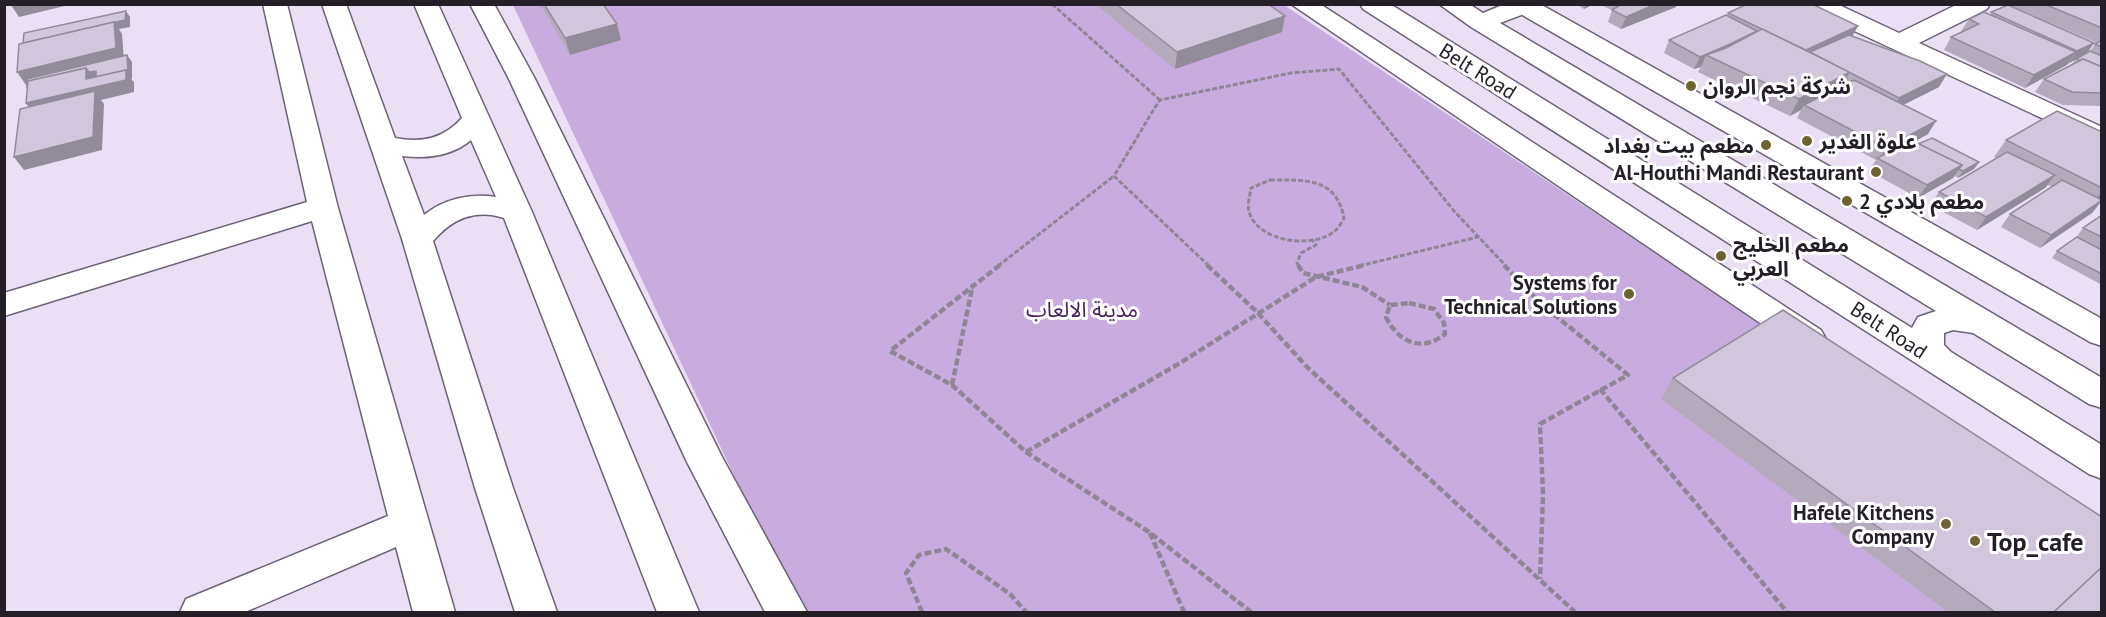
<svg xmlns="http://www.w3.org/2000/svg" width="2106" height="617" font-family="'PT Sans','Noto Sans Arabic',sans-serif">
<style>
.green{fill:#c8acdf}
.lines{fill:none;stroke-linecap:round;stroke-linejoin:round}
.minor-casing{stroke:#6c6275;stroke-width:3}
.major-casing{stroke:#6c6275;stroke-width:3}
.path-far1{stroke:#8f8695;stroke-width:3;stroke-dasharray:5 2;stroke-linecap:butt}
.path{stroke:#8f8695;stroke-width:4.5;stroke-dasharray:7 3;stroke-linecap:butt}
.minor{fill:#fff;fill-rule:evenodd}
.major{fill:#fff;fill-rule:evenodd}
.wall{fill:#b4aabc}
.shaded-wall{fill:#928b99}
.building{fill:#d1c6db;stroke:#928b99;stroke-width:1.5}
.poi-dot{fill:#6d6330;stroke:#fff;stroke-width:2}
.labels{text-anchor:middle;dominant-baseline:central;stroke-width:6;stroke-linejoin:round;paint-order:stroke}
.street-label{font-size:21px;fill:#241f27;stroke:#fff}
.poi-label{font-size:21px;font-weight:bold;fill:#241f27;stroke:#fff;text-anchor:start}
.park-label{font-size:21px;fill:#451e5e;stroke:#fff}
.near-poi-label{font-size:26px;font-weight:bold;fill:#241f27;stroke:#fff;text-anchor:start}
</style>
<rect width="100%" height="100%" fill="#ebdff5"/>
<path class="green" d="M513 5H1284L1770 330 2101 612H798Z"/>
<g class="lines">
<g class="minor-casing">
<g id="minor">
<path d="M263 4H287L338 208 455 612H413L396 547 245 612H180L186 599 388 516 312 221 4 316V293L307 202Z"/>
<path d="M322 4H346L395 138C422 143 443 139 462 118L414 4H438L532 212 699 612H657L504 218C475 209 453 218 433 241L513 488 557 612H515L475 488 402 239ZM471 140 496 197C470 193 444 199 424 215L402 156C426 159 452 156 471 140Z"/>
<path d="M470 4H494L535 79 722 457 807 612H765L687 462 509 79Z"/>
<path d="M1509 4H1540L2102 319V346L2090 342 1512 9Z"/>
<path d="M1804 4H1837L1899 33 1958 4H1990L1987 9 1919 43 2102 127V146L1807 9Z"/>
</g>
</g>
<g class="major-casing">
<g id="major">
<path d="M1291 4H1320L1821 330 1826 339 1821 348 1809 351 1797 348Z"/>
<path d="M1360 4H1390L1912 328 1918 317 1936 311 1471 27 1439 4H1469L1483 13 1505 4H1534L1532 11 1500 23 2102 378V408L2089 404 1973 333 1953 330 1944 333V345L1951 352 2102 445V479L2089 474 1363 9Z"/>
</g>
</g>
<g class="path-far1">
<path d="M1052 4 1160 100"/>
<path d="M1270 180C1305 180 1336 177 1344 218 1342 222 1339 227 1336 230 1314 250 1258 242 1249 212 1247 205 1250 195 1251 188Z"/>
<path d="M998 266 1114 176"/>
<path d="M1209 266 1114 176 1154 109 1160 100 1291 73 1339 69 1454 211 1506 266"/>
<path d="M1299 266 1297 263 1301 253 1316 245 1312 240"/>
<path d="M1359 266 1478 237"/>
</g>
<g class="path">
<path d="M1000 265 890 351 952 385 1026 452 1149 532 1251 612"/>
<path d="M1207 265 1257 312 1307 367 1575 612"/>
<path d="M1298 265 1303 273 1362 287 1390 305"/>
<path d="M1504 265 1540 303 1628 375 1540 424 1543 495 1540 579"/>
<path d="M1409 303 1434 309 1444 323 1445 334C1422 353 1398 342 1386 317L1390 305Z"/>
<path d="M952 385 973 284"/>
<path d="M1600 389 1787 612"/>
<path d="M1026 452 1180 363 1316 277 1365 265"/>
<path d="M1150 533 1184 612"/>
<path d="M922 612 906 573 919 555 946 549 1010 594 1026 612"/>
</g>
<use href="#minor" class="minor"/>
<use href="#major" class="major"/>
</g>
<g class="wall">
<path d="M540 4H603L617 24 621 40 570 55Z"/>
<path d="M1095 4H1268L1285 16 1282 32 1175 69Z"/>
<path d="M1576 4H1594L1584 9Z"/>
<path d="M1677 4 1676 7 1621 29 1608 22 1612 10 1601 5Z"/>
<path d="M2007 4H2102V106L2063 105 2035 92 2044 79 2072 64 2075 60 2025 88 1944 50 1951 37 1962 32 1961 31 1969 19 1990 15 1991 12 2094 43 2087 53 2090 51 2095 44 2097 43Z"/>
<path d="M1728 13 1853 36 1939 87 1903 105 1928 134 1914 142 1918 144 1979 162 1974 169 1958 178 1955 176 1953 178 1918 198 1869 171 1876 160 1797 118 1801 110 1790 116 1698 72 1701 67 1694 69 1664 53 1669 40 1727 16Z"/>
<path d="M2102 132V201L2092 213 2040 248 2001 227 2010 214 2052 187 2048 185 2045 188 1977 230 1930 205 1939 192 1996 158 1994 157 2006 140Z"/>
<path d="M2102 215V285L2052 258 2057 251 2075 239 2083 228Z"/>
<path d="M1673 378 2102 612H1948L1661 399Z"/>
</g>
<g class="shaded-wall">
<path d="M12 4H73L19 17 11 5Z"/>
<path d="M1585 4H1594L1584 9Z"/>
<path d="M1656 4H1677L1676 7 1621 29 1626 17Z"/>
<path d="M126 11 130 17V27L119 29 122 34 124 61 127 55 132 62V79H131L134 82V92L101 100 104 104 102 150 24 170 14 157 35 116 26 103 32 94 86 70 26 85 17 72Z"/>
<path d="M1285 16 1282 32 1175 69 1177 52Z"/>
<path d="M617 24 621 40 570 55 565 38Z"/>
<path d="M1858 26 1851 39 1815 56 1805 51Z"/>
<path d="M1757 31 1751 43 1706 55 1701 67 1694 69 1700 57Z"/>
<path d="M2094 43 2085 56 2076 59 2075 60 2069 63 2077 51Z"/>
<path d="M2076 52 2067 65 2025 88 2034 75Z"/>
<path d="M1850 72 1840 89 1804 105 1801 110 1790 116 1799 99Z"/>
<path d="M1947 74 1939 87 1891 111 1899 98Z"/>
<path d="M1936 121 1928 134 1880 160H1879L1886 148Z"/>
<path d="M1979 162 1974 169 1958 178 1963 171Z"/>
<path d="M1962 165 1953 178 1918 198 1927 185Z"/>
<path d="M2055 175 2045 188 1977 230 1986 217Z"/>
<path d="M2102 192V199L2090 206Z"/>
<path d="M2102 200 2092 213 2040 248 2051 235Z"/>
</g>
<g class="building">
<path d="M544 4H603L617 24 565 38Z"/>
<path d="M1116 4H1268L1285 16 1177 52Z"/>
<path d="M1622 4H1656L1626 17 1612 10Z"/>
<path d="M1747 4H1812L1858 26 1806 50 1728 13Z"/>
<path d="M2044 4H2102V28Z"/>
<path d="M2008 5 2094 43 2077 51 1991 12Z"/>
<path d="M126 11 125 20 23 43 24 33Z"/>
<path d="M1984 12 2076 52 2034 75 1951 37 1979 24 1969 19Z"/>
<path d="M1726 15 1757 31 1728 45 1700 57 1669 40Z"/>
<path d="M114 22 116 48 17 72 19 44Z"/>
<path d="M1762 29 1850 72 1799 99 1706 55 1726 48Z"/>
<path d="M1849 35 1920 61 1947 74 1899 98 1810 52Z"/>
<path d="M2102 40V47L2095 44Z"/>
<path d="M2090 51 2102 56V67L2083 59 2080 60 2076 59Z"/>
<path d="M127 55 128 72 126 70 96 77V71L89 72 86 68 28 81 27 88V79Z"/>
<path d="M2083 59 2102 67V93L2072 92 2044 79Z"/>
<path d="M86 68V79L126 70V80L26 103 28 81Z"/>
<path d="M1854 80 1936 121 1886 148 1804 105Z"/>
<path d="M95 91 93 137 14 157 20 109Z"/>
<path d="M2057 111 2102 132V188L2006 140Z"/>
<path d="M1932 138 1979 162 1963 171 1959 169 1962 165 1918 144Z"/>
<path d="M1913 141 1962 165 1927 185 1877 158Z"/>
<path d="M2007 152 2055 175 1986 217 1939 192Z"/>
<path d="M2062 180 2102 200 2051 235 2010 214Z"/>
<path d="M2102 215V237L2083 228Z"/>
<path d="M2077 237 2102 250V274L2057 251Z"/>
<path d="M1783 310 2102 517V567L2054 612H1995L1673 378Z"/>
<path d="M2102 567V612H2054Z"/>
</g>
<g class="poi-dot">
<circle cx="1691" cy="86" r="6"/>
<circle cx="1807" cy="141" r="6"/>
<circle cx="1766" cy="145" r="6"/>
<circle cx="1876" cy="172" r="6"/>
<circle cx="1847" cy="201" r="6"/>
<circle cx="1721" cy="256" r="6"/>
<circle cx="1629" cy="294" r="6"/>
<circle cx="1946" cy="524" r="6"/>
<circle cx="1975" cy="541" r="6"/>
</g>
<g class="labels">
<g class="street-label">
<text transform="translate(1478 71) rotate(32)">Belt Road</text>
<text transform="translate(1889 330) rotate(33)">Belt Road</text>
</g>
<g class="poi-label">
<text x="1703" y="86">شركة نجم الروان</text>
<text x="1819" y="141">علوة الغدير</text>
<text x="1754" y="145" text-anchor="end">مطعم بيت بغداد</text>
<text x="1864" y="172" text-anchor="end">Al-Houthi Mandi Restaurant</text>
<text x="1859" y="201">مطعم بلادي 2</text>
<text x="1733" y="244">مطعم الخليج<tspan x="1733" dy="24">العربي</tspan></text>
<text x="1617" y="282" text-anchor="end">Systems for<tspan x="1617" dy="24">Technical Solutions</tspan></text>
<text x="1934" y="512" text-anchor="end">Hafele Kitchens<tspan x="1934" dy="24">Company</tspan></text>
</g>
<g class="park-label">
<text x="1082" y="309">مدينة الالعاب</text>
</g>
<g class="near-poi-label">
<text x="1987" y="541">Top_cafe</text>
</g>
</g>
<rect width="2106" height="617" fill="none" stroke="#241f27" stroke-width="12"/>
</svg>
